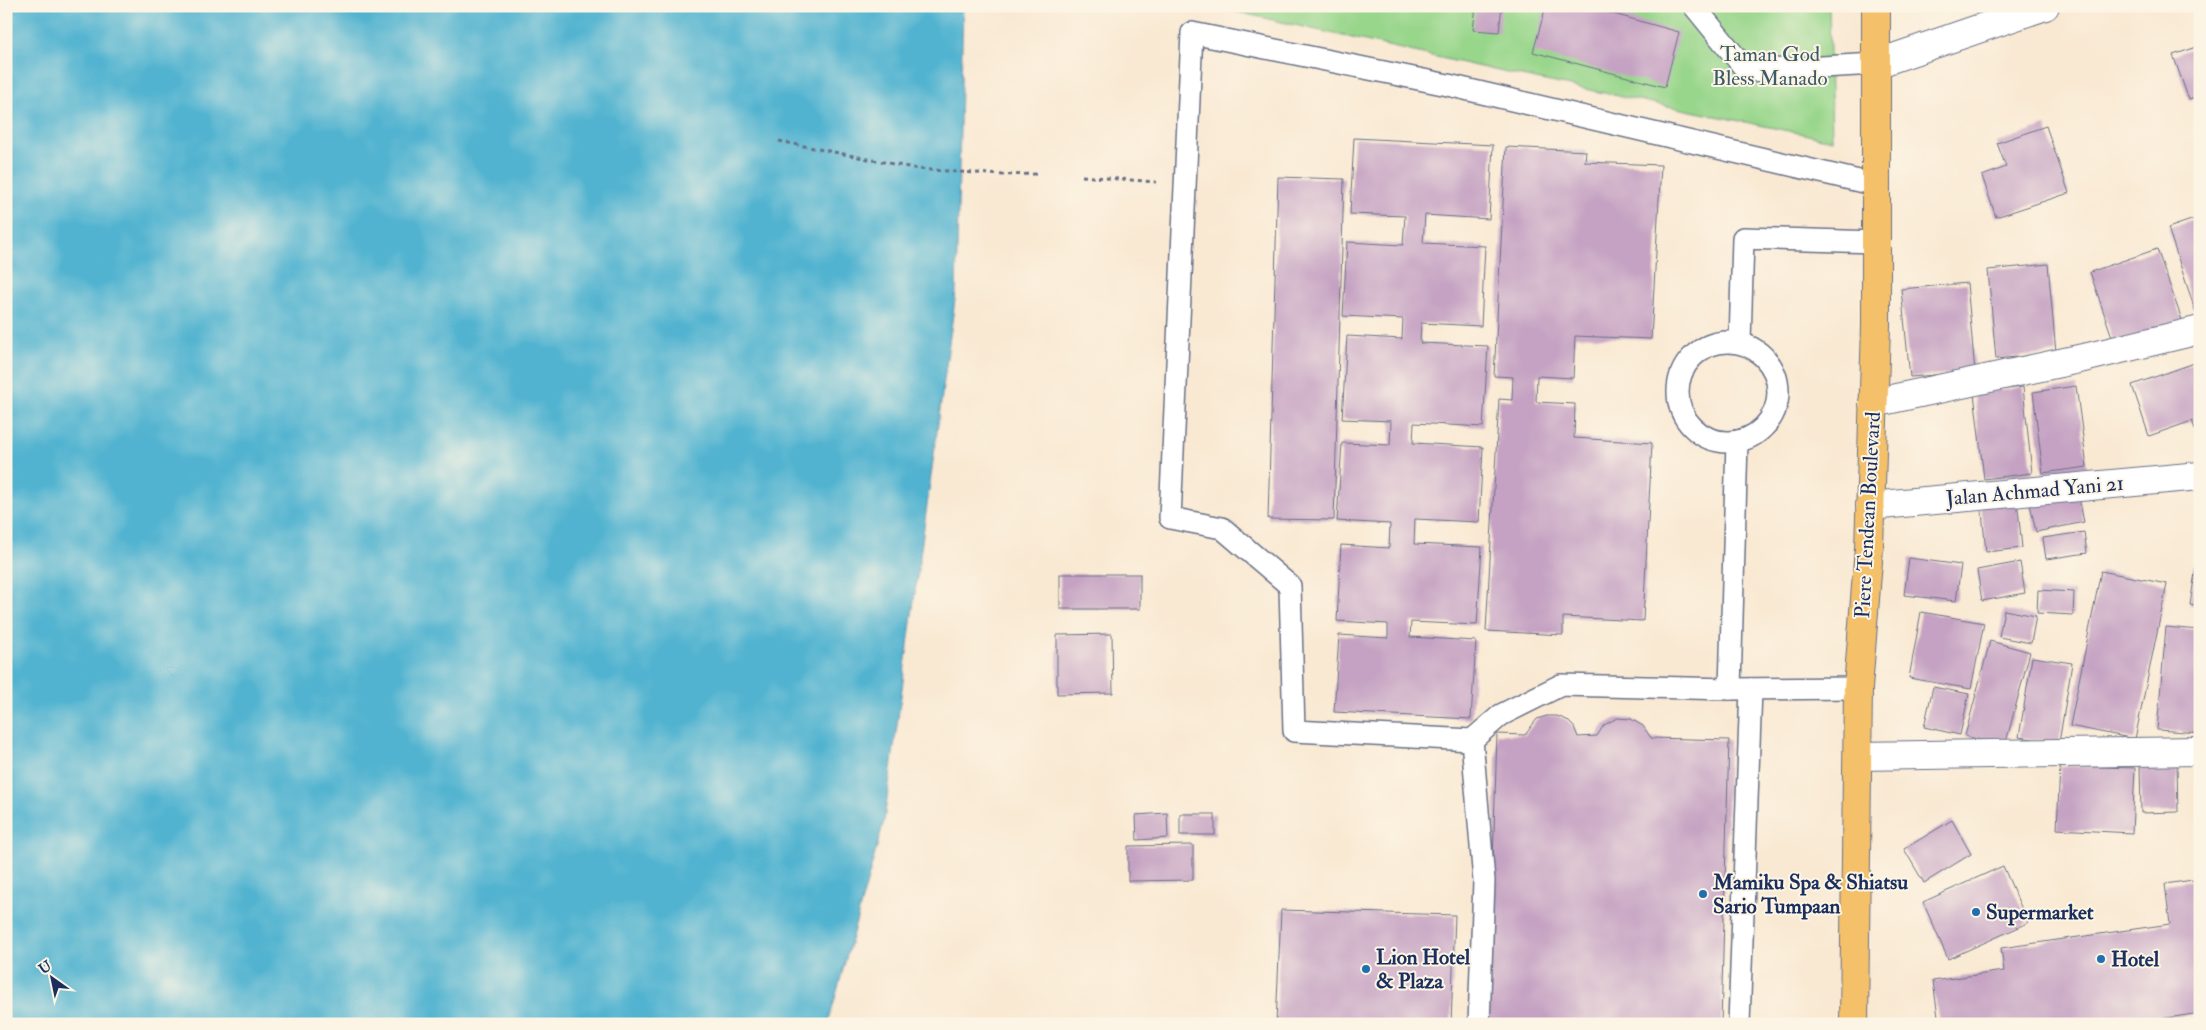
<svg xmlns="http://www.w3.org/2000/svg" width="2206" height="1030" font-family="'IM FELL Double Pica',serif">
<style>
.green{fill:#98d68b;stroke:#5a8274}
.water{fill:#51b3d0;stroke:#367197}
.building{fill:#c5a2c3}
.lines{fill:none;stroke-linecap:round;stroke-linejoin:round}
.lane-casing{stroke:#697087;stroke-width:24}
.street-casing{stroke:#697087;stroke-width:30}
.highway-casing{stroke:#697087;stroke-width:30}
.path{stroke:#697087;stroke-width:3;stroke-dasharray:4 4;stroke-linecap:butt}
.lane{stroke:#fff;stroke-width:21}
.street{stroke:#fff;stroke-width:28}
.highway{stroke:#f4c16b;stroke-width:28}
.poi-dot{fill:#1f6fb2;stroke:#fcf5e5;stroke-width:2}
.labels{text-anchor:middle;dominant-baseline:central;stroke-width:4;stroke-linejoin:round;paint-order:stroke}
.park-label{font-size:21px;fill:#3a5969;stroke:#fcf5e5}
.street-label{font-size:21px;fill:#1b2f5e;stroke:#fcf5e5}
.poi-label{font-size:21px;font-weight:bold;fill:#1b2f5e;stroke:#fcf5e5;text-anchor:start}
</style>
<rect width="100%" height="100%" fill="#fcf5e5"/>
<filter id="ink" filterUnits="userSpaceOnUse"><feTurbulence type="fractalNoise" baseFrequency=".02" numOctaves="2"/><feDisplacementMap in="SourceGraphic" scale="10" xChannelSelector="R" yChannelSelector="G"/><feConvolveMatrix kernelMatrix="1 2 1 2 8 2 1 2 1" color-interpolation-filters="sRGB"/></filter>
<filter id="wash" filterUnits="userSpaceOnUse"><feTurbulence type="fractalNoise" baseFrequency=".0096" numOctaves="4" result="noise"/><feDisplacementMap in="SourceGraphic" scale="20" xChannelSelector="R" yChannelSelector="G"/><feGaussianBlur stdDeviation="1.12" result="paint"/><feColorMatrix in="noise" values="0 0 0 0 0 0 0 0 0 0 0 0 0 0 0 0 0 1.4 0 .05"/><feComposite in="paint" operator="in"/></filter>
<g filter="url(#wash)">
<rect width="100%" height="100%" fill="#f9e9d3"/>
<path class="green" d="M1211 6H1829L1832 140 1507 73Z"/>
<path class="water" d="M6 6H963L956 292 884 821 828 1024H6Z"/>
<g id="blocks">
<g class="building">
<path d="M1476 6H1502L1499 32 1473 30Z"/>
<path d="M1546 6H1585L1679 32 1665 87 1533 52Z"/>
<path d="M2200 46V96L2189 100 2173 55Z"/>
<path d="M2046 126 2069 193 1996 217 1982 176 2006 167 1997 143Z"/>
<path d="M1354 138 1493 145 1489 219 1425 215 1423 243 1485 246 1481 326 1421 323 1420 343 1488 346 1483 427 1414 423 1413 443 1483 447 1479 522 1415 519 1414 544 1482 547 1477 625 1411 622 1410 637 1476 641 1471 719 1334 712 1339 635 1388 638V624L1337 621 1341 545 1389 548 1390 524 1337 521 1342 443 1390 445 1391 421 1342 419 1347 336 1402 339 1403 319 1343 316 1347 242 1403 245 1405 216 1350 214Z"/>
<path d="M1506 147 1586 151 1585 162 1661 165 1651 339 1575 336 1573 378 1537 376 1536 402 1575 404 1574 438 1652 443 1643 621 1563 617V635L1486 631 1499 399 1512 400 1513 377 1494 376Z"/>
<path d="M1278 177 1344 179 1334 520 1268 519Z"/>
<path d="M2200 217V322H2199L2168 228Z"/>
<path d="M2157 249 2182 320 2114 343 2090 272Z"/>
<path d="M2048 264 2056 353 1996 359 1988 270Z"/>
<path d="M1967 283 1975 372 1910 377 1901 289Z"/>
<path d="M2200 361V442L2192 421 2149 436 2132 385Z"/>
<path d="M2076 386 2087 467 2043 473 2033 392Z"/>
<path d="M2023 387 2032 473 1984 479 1974 393Z"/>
<path d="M2078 493 2084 522 2036 532 2030 504Z"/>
<path d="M2017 499 2022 548 1986 552 1981 502Z"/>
<path d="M2084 532 2087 553 2046 559 2043 538Z"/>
<path d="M1909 558 1961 565 1956 601 1904 595Z"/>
<path d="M2197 559 2200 560V607L2190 605Z"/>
<path d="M2020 562 2025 593 1982 601 1977 570Z"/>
<path d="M2101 571 2167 584 2135 739 2070 726Z"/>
<rect x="1060" y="574" width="80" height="35"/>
<path d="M2038 590 2074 592 2073 615 2037 613Z"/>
<path d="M2004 610 2036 616 2031 643 1999 637Z"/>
<path d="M1921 612 1984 623 1971 689 1909 678Z"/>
<path d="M2166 627 2200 630V733L2157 730Z"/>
<path d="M1112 634 1113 693 1057 694V635Z"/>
<path d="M1990 641 2030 652 2005 746 1965 736Z"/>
<path d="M2032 657 2072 663 2059 743 2019 737Z"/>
<path d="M1933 687 1969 694 1960 735 1924 727Z"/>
<path d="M1547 716H1557L1567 720 1574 727 1578 737 1597 736 1604 725 1617 718 1631 719 1643 726 1651 738 1729 740 1721 1024H1488L1497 734 1525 735 1537 719Z"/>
<path d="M2177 764 2178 812 2141 813 2140 765Z"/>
<path d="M2060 766 2135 768 2132 833 2057 829Z"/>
<path d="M1167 813 1168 838 1137 840 1136 815Z"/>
<rect x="1180" y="814" width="35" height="21"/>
<path d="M1952 820 1971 854 1924 883 1904 849Z"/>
<path d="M1193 845V880L1128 881V846Z"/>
<path d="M2003 866 2028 923 1948 959 1923 902Z"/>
<path d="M2200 879V1013L2128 1024H1939L1933 981 2004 971 2001 948 2170 924 2165 884Z"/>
<path d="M1281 910 1455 915 1451 1024H1276Z"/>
</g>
</g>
</g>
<g filter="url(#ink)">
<use href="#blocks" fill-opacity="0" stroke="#697087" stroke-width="1"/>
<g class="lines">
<g class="lane-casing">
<g id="lane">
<path d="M1694 6 1747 71 1876 64"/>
<circle cx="1728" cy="392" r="50"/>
<path d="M1740 343 1743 238 1876 242"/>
<path d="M1730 689 1737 441"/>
<path d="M1472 740 1294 731 1290 586 1222 528 1170 518 1192 33 1448 85 1876 185"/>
<path d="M1479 1024 1484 881 1472 740 1501 715 1561 685 1730 689 1858 688"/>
<path d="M1739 1024 1751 689"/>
</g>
</g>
<g class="street-casing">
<g id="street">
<path d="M1876 64 2045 6"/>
<path d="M1873 403 2088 357 2200 330"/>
<path d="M1870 506 2200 476"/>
<path d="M1858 756 2200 751"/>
</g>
</g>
<g class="highway-casing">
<path id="highway" d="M1854 1024 1858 688 1869 548 1876 326V6"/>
</g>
<g class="path">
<path d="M779 141 918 169 1004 175 1036 174"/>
<path d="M1082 176 1156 182"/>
</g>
<use href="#lane" class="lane"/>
<use href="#street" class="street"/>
<use href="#highway" class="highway"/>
</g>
</g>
<g class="poi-dot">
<circle cx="1703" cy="894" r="5"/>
<circle cx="1976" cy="912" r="5"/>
<circle cx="2101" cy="959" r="5"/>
<circle cx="1366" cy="969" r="5"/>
</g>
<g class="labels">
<g class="park-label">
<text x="1770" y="54">Taman God<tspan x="1770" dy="24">Bless Manado</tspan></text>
</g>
<g class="street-label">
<text transform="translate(2035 491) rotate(-5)">Jalan Achmad Yani 21</text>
<text transform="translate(1868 515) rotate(-87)">Piere Tendean Boulevard</text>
</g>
<g class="poi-label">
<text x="1713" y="882">Mamiku Spa &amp; Shiatsu<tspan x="1713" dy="24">Sario Tumpaan</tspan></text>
<text x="1986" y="912">Supermarket</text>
<text x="1376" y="957">Lion Hotel<tspan x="1376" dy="24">&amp; Plaza</tspan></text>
<text x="2111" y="959">Hotel</text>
</g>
</g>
<rect width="2206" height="1030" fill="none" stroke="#fcf5e5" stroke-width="25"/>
<g transform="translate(52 978) rotate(327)" stroke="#fcf5e5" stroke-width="4" paint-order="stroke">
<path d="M0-4L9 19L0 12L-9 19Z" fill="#1b2f5e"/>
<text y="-8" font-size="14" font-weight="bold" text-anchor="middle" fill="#1b2f5e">U</text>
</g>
</svg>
